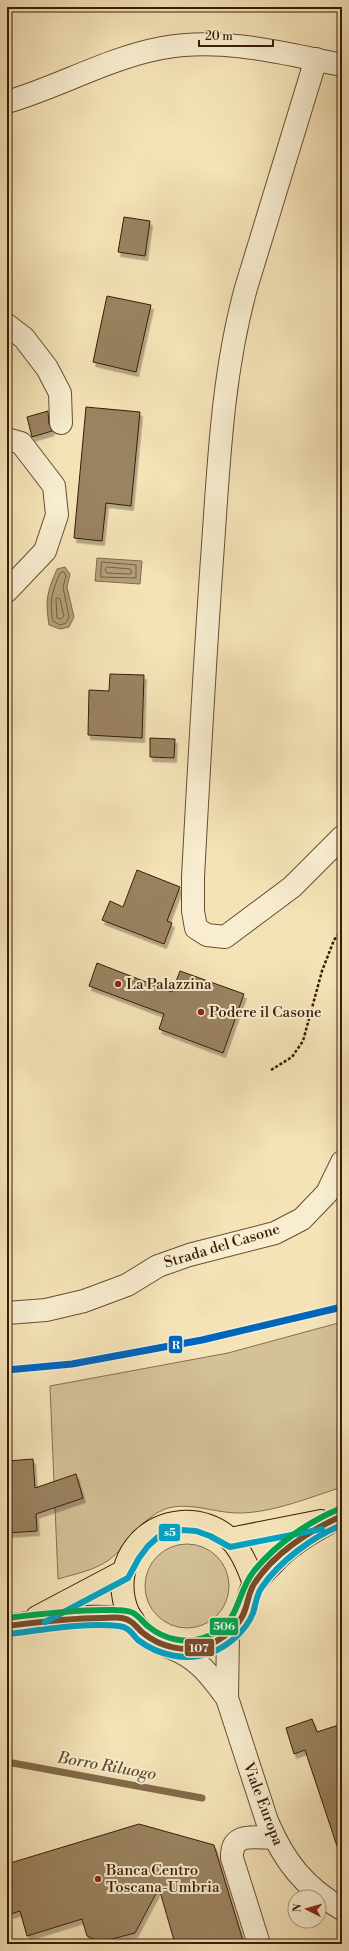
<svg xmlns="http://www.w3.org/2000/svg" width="349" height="1951" font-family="'Libre Bodoni',serif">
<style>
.green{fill:#d4c199;stroke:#866e4e}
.water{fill:#b49f7a;stroke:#826b4b}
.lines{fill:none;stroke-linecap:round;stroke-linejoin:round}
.shore{stroke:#765e3f;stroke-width:1}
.stream{stroke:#826b4b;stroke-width:7}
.building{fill:#9a8361;stroke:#381c04;filter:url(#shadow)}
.minor-casing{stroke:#674e31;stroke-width:24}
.major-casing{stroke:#381c04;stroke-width:24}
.path{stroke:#381c04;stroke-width:2.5;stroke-dasharray:3 2;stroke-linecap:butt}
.minor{stroke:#f8edd0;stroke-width:22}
.major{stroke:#f4e3b7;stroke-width:22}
.bus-1-casing{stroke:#f8edd0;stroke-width:9}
.bus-2-casing{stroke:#f8edd0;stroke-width:9}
.bus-3-casing{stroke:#f8edd0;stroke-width:9}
.bus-1{stroke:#7a4b2a;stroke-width:6}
.bus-2{stroke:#03a2c4;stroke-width:6}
.bus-3{stroke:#00a651;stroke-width:6}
.rail-1-casing{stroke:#f8edd0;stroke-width:10}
.rail-1{stroke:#0065bd;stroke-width:7}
.poi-dot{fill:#8f2418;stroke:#f8edd0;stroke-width:1.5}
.labels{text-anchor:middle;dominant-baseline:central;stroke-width:4;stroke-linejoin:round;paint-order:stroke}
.poi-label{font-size:15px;fill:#381c04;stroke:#f8edd0;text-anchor:start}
.street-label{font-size:15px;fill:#381c04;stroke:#f8edd0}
.water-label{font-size:16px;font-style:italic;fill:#634a2d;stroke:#f8edd0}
.line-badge{stroke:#f8edd0;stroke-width:1.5}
.badge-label{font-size:11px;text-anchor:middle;font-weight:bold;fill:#fff}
</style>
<defs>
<filter id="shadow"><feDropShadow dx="2.5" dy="4.5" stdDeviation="0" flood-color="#0004"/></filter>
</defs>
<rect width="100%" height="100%" fill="#f4e3b7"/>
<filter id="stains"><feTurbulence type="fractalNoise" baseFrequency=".005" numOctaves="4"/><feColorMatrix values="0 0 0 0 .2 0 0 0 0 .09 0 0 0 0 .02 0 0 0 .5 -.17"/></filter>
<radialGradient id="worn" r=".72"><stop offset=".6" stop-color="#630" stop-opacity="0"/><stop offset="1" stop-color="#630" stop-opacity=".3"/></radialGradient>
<g class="green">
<path d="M342 1322V1487C311 1497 272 1513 239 1513 214 1513 188 1501 165 1509 139 1519 130 1544 109 1560 95 1570 75 1574 58 1579L50 1386 228 1353Z"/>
<circle cx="187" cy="1586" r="42"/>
</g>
<g class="water">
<path d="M97 558 142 561 140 584 95 581Z"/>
<path d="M65 567 70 574 67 587 74 617 69 627 60 629 49 625C45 600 47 592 57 569Z"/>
</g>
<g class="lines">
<g class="shore">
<path d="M102 562 136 565V578L101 577Z"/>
<path d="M107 567 130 569 132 573 130 574 107 573 105 570Z"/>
<path d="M64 572 66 576 63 587 69 617 66 623 60 625 53 621C49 601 52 592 60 573Z"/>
<path d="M58 598 60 599 64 616 61 619 57 618 56 599Z"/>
</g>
<path class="stream" d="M7 1762 202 1798"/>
</g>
<g class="building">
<path d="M124 217 150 221 145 256 118 252Z"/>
<path d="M107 296 151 305 136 372 93 362Z"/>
<path d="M86 407 140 412 131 506 106 503 102 541 74 538Z"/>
<path d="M48 411 49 424 52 431 32 437 27 417Z"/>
<path d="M110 674 144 675 142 738 88 735 89 690 109 691Z"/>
<path d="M150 738 175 739 174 758 150 757Z"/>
<path d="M137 870 180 887 167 921 172 923 164 944 102 920 110 901 123 907Z"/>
<path d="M97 963 172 992 180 971 244 994 223 1053 159 1029 164 1014 89 986Z"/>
<path d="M33 1459 35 1488 76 1474 83 1498 36 1514 37 1531 7 1533V1461Z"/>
<path d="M312 1719 317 1732 342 1724V1848L338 1849 305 1750 294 1754 286 1728Z"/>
<path d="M139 1824 214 1845 244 1944H175L159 1888 135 1933 100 1942 87 1936 82 1919 27 1936 20 1911 11 1914 7 1901V1883L12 1881 7 1864Z"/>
</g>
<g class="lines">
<g class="minor-casing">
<g id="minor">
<path d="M316 59 246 288C223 372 219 458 213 545 205 656 199 766 193 877V911L196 928 207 935 225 937 292 887 342 837"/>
<path d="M7 102C59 87 108 58 162 48 222 37 283 53 342 65"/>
<path d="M7 325 24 338 47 368 60 393 61 423"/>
<path d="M7 439 21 443 54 486 57 515 45 551 7 591"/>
<path d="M7 1313 46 1310 84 1301 127 1285 158 1266 189 1255 275 1233 302 1219 327 1193 342 1162"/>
<path d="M228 1633 227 1698 267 1821C284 1861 304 1887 342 1909"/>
<path d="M169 1647C198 1658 209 1674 227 1698"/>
<path d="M259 1944 232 1858C231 1831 255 1838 274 1838"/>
</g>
</g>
<g class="major-casing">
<g id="major">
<path d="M230 1539 321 1521"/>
<path d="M254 1584C249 1569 242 1551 230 1539 204 1514 159 1516 136 1546 124 1561 120 1581 124 1600 128 1619 142 1635 159 1643 190 1657 230 1644 244 1612 248 1603 249 1591 254 1584 261 1575 270 1567 277 1559 295 1541 317 1529 340 1517"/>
<path d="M37 1617 124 1571"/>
<path d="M7 1626C48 1620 92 1612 133 1620"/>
</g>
</g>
<path class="path" d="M271 1070 292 1057 303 1041 322 971 334 940 342 930"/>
<use href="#minor" class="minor"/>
<use href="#major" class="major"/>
<g class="bus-1-casing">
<path id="bus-1" d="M7 1626C38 1622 69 1618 101 1618 108 1618 115 1617 122 1618 133 1620 136 1627 143 1633 160 1647 185 1653 206 1646 222 1640 240 1626 245 1610 248 1601 249 1592 254 1584 273 1554 310 1530 342 1516"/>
</g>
<g class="bus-2-casing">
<g id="bus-2">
<path d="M45 1622 128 1578 139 1558 148 1546 158 1537 170 1532 182 1530 196 1531 210 1536 230 1547 322 1529"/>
<path d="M8 1634C42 1630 85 1622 119 1626 129 1627 132 1634 138 1640 158 1655 186 1662 210 1653 227 1647 246 1631 253 1613 256 1604 256 1595 262 1587 280 1561 312 1537 342 1525"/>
</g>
</g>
<g class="bus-3-casing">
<path id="bus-3" d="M7 1618C39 1614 71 1610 104 1610 113 1610 122 1609 131 1612 139 1615 142 1622 149 1627 164 1639 185 1644 203 1638 242 1626 234 1596 254 1571 276 1544 308 1522 339 1509"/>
</g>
<use href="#bus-1" class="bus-1"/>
<use href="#bus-2" class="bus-2"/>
<use href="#bus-3" class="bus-3"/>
<g class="rail-1-casing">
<path id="rail-1" d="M7 1370 72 1364 202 1340 342 1307"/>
</g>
<use href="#rail-1" class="rail-1"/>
</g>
<g class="poi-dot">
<circle cx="118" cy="984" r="4"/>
<circle cx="201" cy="1012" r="4"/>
<circle cx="98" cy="1879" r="4"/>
</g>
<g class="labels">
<g class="poi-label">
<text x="126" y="984">La Palazzina</text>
<text x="209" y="1012">Podere il Casone</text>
<text x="106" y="1870">Banca Centro<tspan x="106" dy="17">Toscana-Umbria</tspan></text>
</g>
<g class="street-label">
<text transform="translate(222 1246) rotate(-17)">Strada del Casone</text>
<text transform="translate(263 1804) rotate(69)">Viale Europa</text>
</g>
<g class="water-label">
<text transform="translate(107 1766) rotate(10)">Borro Riluogo</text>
</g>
</g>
<g class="line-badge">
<rect x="168" y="1335" width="15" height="19" rx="4" fill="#0065bd"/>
<rect x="158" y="1523" width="23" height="19" rx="4" fill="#03a2c4"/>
<rect x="209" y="1617" width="30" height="19" rx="4" fill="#00a651"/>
<rect x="184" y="1638" width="31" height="19" rx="4" fill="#7a4b2a"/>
</g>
<g class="badge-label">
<text x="176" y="1349">R</text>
<text x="170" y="1536">s5</text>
<text x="224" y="1630">506</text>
<text x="199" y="1652">107</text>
</g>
<rect width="349" height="1951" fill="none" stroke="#f4e3b7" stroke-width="24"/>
<rect x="8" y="8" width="333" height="1935" fill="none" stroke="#381c04" stroke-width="2"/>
<rect x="12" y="12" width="325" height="1927" fill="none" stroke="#381c04"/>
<g transform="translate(307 1909) rotate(276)"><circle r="19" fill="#f8edd0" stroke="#ab997e"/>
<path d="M0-3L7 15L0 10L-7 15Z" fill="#8f2418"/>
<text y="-6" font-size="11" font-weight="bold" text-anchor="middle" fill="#381c04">N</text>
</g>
<path d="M199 40v6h74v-6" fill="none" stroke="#381c04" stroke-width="2"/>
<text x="205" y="40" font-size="12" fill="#381c04" stroke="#f8edd0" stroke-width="3" paint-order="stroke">20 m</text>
<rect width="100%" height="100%" filter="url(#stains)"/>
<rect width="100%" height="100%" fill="url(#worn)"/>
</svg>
